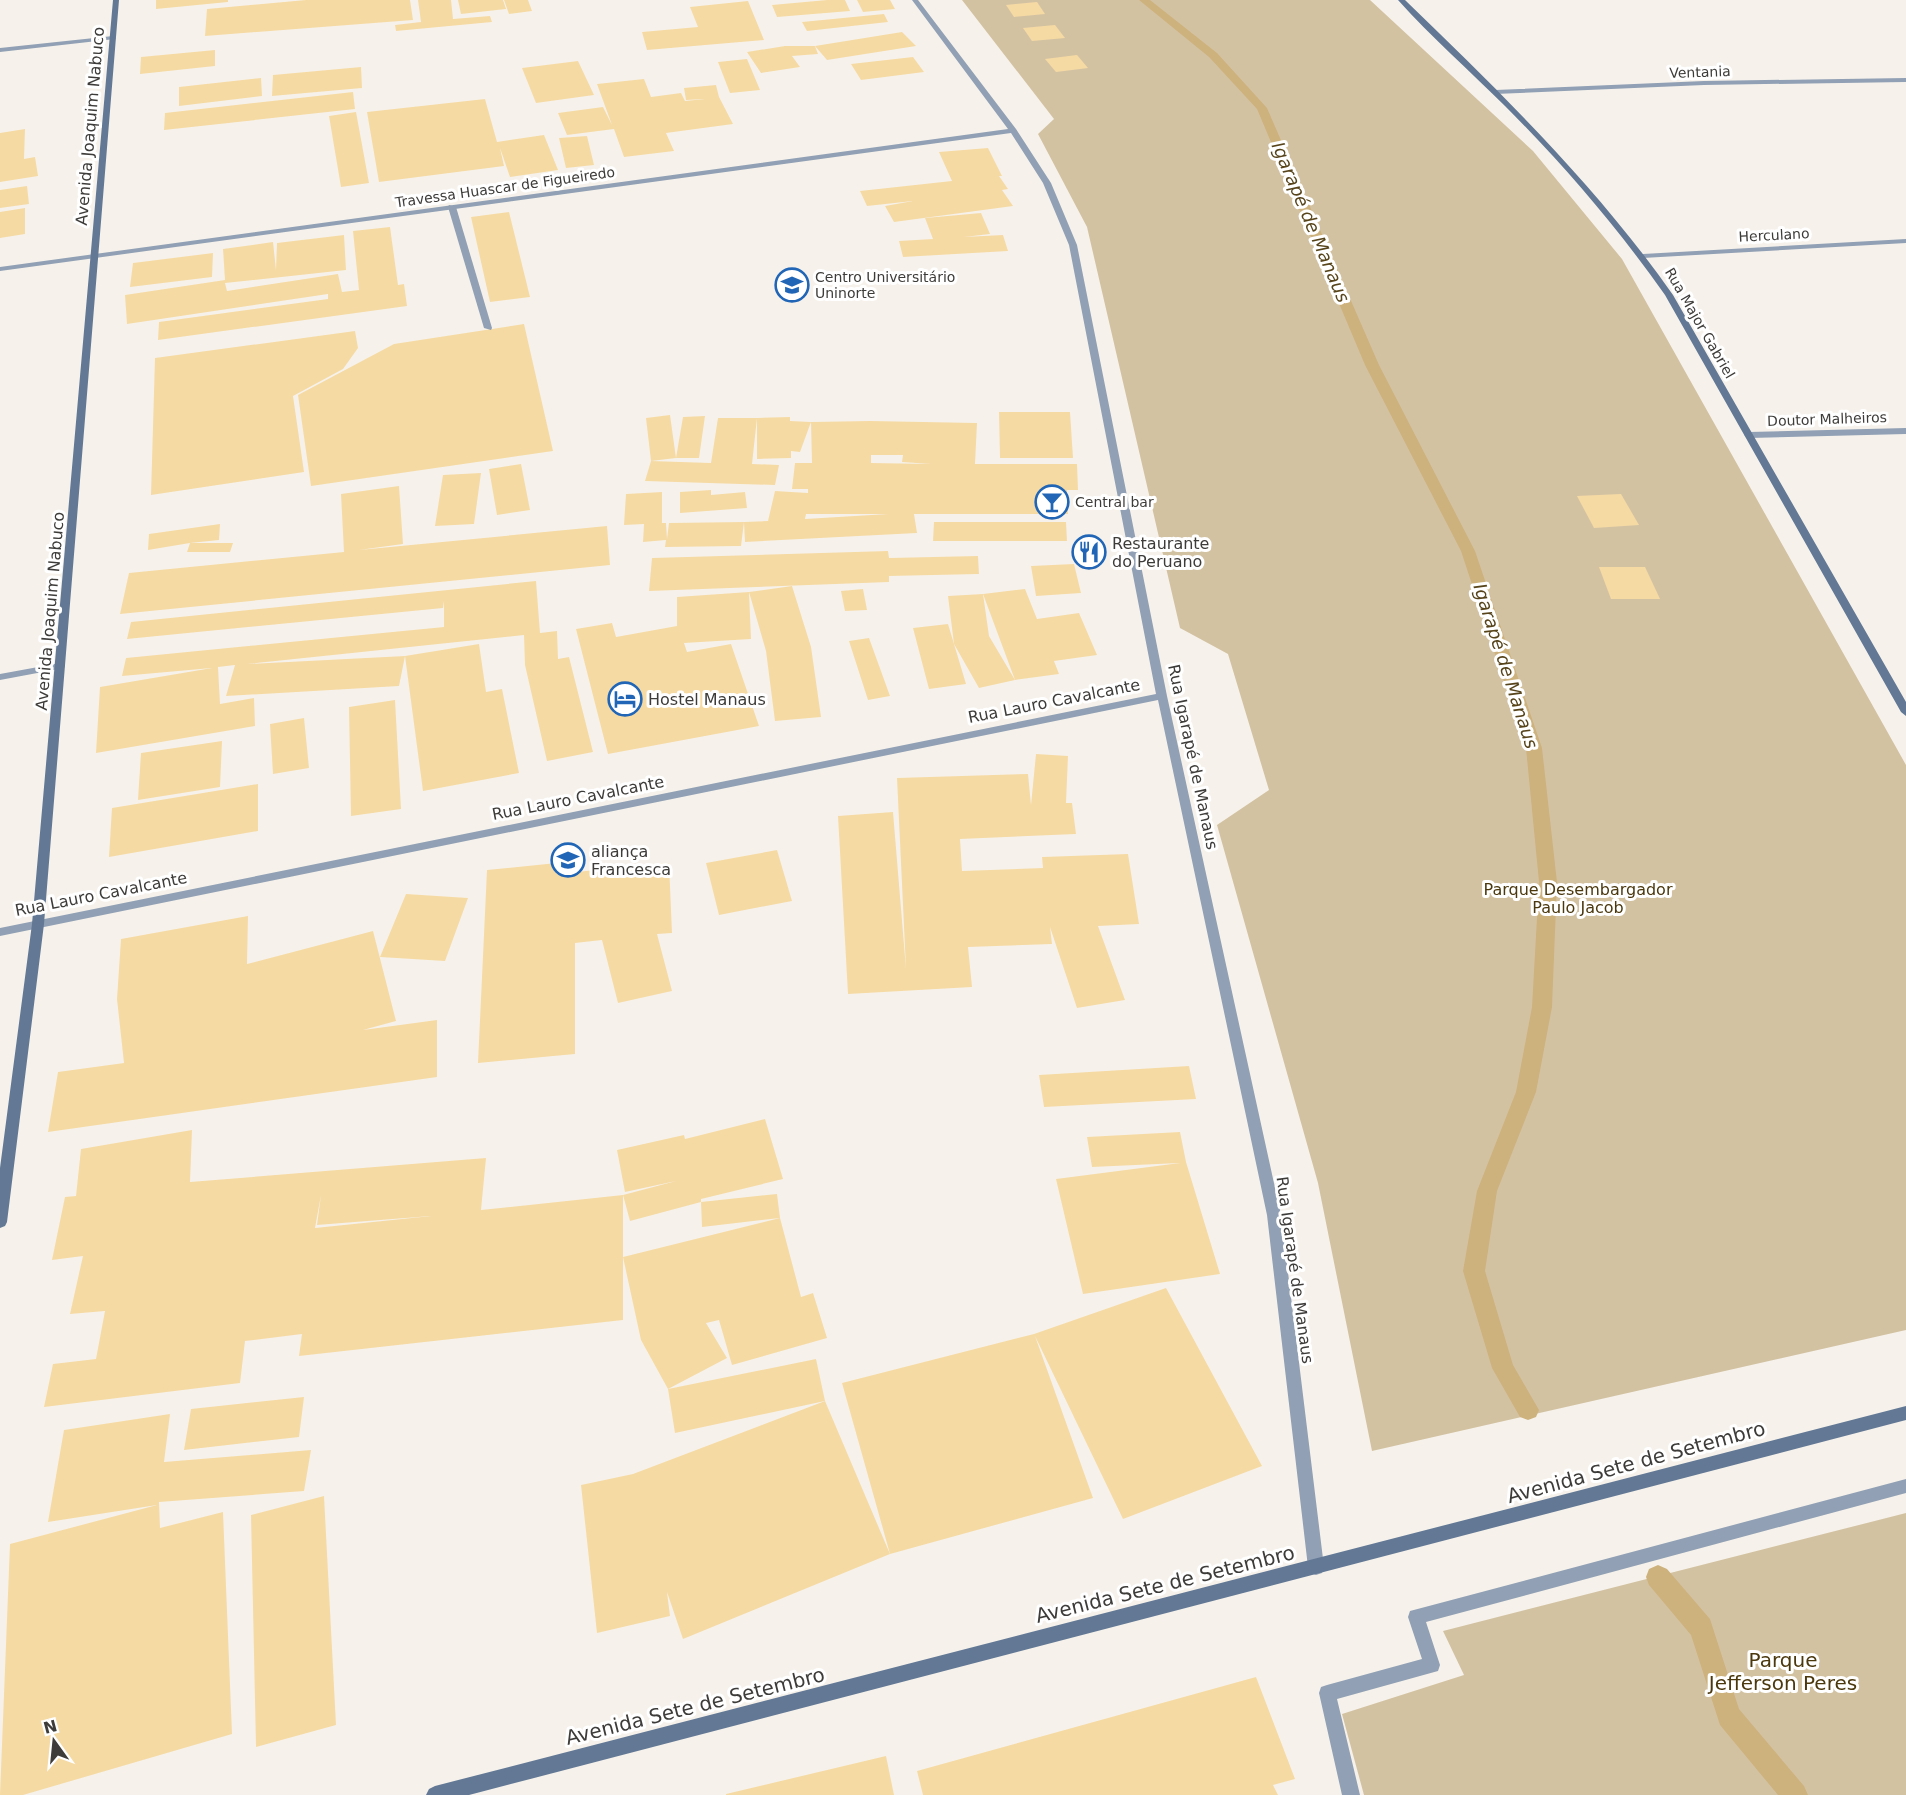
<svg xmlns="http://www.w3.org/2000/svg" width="1906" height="1795" font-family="'DejaVu Sans',sans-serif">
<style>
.green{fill:#d3c2a2}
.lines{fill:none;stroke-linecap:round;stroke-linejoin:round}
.stream{fill:#cdb27d;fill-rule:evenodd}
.building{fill:#f6daa4;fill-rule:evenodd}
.lane{fill:#91a0b4;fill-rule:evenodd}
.street{fill:#91a0b4;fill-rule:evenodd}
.secondary{fill:#627895;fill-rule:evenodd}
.labels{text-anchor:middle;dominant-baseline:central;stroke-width:6;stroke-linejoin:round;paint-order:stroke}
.far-street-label{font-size:14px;fill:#3e3c3a;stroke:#fff}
.far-poi-label{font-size:14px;fill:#3e3c3a;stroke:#fff;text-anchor:start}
.street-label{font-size:16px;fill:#3e3c3a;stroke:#fff}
.poi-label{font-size:16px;fill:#3e3c3a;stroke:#fff;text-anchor:start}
.park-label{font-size:16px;fill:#4b380d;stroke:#fff}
.water-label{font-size:18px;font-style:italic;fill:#57441a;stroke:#fff}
.near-street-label{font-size:20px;fill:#3e3c3a;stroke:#fff}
.near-park-label{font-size:20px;fill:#4b380d;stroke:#fff}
</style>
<rect width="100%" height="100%" fill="#f6f2eb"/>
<g class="green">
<path d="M962 0H1370L1533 151 1622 259 1906 765V1330L1372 1451 1318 1183 1217 825 1269 790 1228 654 1180 628 1087 227 1038 134 1054 119Z"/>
<path d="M1906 1513V1795H1364L1342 1714 1464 1675 1443 1631Z"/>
</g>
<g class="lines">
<g class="stream">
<path d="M1139 0H1150L1217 53 1267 108 1379 365 1475 551 1542 748 1557 882 1552 1007 1536 1092 1497 1191 1485 1271 1513 1365 1539 1410 1536 1417 1528 1420 1520 1417 1492 1368 1463 1271 1477 1191 1516 1092 1532 1007 1539 882 1526 748 1461 551 1365 365 1257 109 1209 57Z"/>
<path d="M1658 1565 1667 1569 1710 1619 1739 1709 1804 1786 1808 1795H1778L1720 1725 1691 1635 1649 1585 1646 1577 1649 1569Z"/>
</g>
</g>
<g class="building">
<path d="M156 0H228V2L156 9Z"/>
<path d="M306 0H410L413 20 205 36 207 9Z"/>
<path d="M418 0H451L453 19 490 16 492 22 396 31 395 25 421 22Z"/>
<path d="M458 0H503L506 9 461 14Z"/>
<path d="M504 0H528L532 11 509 14Z"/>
<path d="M827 0H845L850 11 777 17 772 5Z"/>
<path d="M857 0H890L895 9 863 12Z"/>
<path d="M748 1 764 40 647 50 642 32 698 27 690 7Z"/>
<path d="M1037 2 1045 14 1014 17 1006 5Z"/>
<path d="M884 14 888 22 807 31 802 22Z"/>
<path d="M1055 25 1065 38 1032 41 1023 28Z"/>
<path d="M902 32 916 46 827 60 815 46Z"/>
<path d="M785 46H815L818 54 792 56 800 67 761 73 747 52Z"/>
<path d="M215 50V66L140 74 141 57Z"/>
<path d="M1077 55 1088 68 1056 72 1045 59Z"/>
<path d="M913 57 924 72 861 80 851 64Z"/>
<path d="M747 59 760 90 730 93 718 62Z"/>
<path d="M578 61 594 95 536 103 522 68Z"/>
<path d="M361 67 362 88 272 96 273 75Z"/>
<path d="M261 78 262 96 179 106V87Z"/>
<path d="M644 79 651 97 681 93 685 101 705 99 686 100 684 88 716 85 719 97 733 124 666 133 674 151 624 157 614 129 567 135 558 113 603 107 612 125 597 84Z"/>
<path d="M353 92 355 109 164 130 165 113Z"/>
<path d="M485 99 497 142 544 135 558 170 510 177 500 148 504 166 379 182 367 112Z"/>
<path d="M356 112 369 183 341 187 329 116Z"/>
<path d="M25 129 24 159 35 157 38 176 0 182V133Z"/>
<path d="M587 136 594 165 566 168 559 138Z"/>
<path d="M988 148 1002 176H999L1008 189 1002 190 1013 206 894 222 885 206 913 201 867 206 860 191 952 181 939 152Z"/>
<path d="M27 186 29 204 0 208V190Z"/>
<path d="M25 208V234L0 238V212Z"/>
<path d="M509 212 530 297 490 302 471 217Z"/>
<path d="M981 213 990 234 964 237 1003 235 1008 251 903 257 899 241 933 239 925 218Z"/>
<path d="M390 227 398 285 404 284 407 306 158 340 159 322 328 299V294L127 324 125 295 225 280 223 249 273 242 276 270 277 243 344 235 346 270 225 283 227 291 338 274 342 292 359 290 353 231Z"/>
<path d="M213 253 212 277 130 287 133 263Z"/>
<path d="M524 324 553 451 311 486 298 395 394 344Z"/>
<path d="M355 331 358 348 343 369 293 396 304 472 151 495 155 358Z"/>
<path d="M999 412H1070L1073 458H1000Z"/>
<path d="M670 415 676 458 651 461 646 418Z"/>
<path d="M705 416 699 458H676L683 417Z"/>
<path d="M790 417V421L811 422 800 452 791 451V458L757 459V418Z"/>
<path d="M718 418H757L752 464 779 465 775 485 645 481 651 461 711 463Z"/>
<path d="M870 421 977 423 975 464H1077L1078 490H1067L1068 514H914L917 533 745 542 744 522 768 521 775 491 808 493V489H792L795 463H812L811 422ZM871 455H903L902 462 931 464 871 463ZM806 514H888L805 519Z"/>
<path d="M521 464 530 510 497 515 489 469Z"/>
<path d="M481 473 474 524 435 526 443 475Z"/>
<path d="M399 486 403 544 359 550 607 526 610 565 120 614 129 573 344 552 341 494Z"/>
<path d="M711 490V495L745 492 747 508 680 513V492Z"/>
<path d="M662 492V523H666L667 539 669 523 744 522 741 546 665 547 666 540 643 542 644 524 624 525 626 494Z"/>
<path d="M1621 494 1639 525 1594 528 1577 496Z"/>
<path d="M934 522H1066L1067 541H933Z"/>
<path d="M220 524 219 540 190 543H233L230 552H187L190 543 148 550 149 534Z"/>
<path d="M888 551 889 558 978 556 979 574 889 576V582L649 591 652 558Z"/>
<path d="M1074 564 1081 593 1036 596 1031 566Z"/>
<path d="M1599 567H1645L1660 599H1611Z"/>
<path d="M536 581 540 633 557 631 558 659 569 657 593 752 547 761 525 665 524 635 247 664 405 656 399 686 226 696 235 665 218 667 220 704 254 698 255 726 96 753 100 687 212 668 122 676 126 658 444 627V601L443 608 127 639 131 622Z"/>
<path d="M792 586 811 647 821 717 775 721 766 651 749 592Z"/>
<path d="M863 589 867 610 845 611 841 591Z"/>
<path d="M1025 589 1037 619 1079 613 1097 655 1054 661 1059 674 1015 680 983 594Z"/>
<path d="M749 592 751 639 684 643 687 652 731 644 759 726 608 754 576 629 612 623 616 637 677 626V597Z"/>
<path d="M983 594 989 636 1015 680 979 688 954 644 948 596Z"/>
<path d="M948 624 966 684 929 689 913 628Z"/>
<path d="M869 638 890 696 868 700 849 641Z"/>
<path d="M479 644 486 692 502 689 519 773 423 791 405 656Z"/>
<path d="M395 700 401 809 351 816 349 707Z"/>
<path d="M304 718 309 768 273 774 270 724Z"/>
<path d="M222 741 220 787 138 800 141 753Z"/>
<path d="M1036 754 1068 756 1066 803H1072L1076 834 960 839 962 871 1043 868 1042 857 1128 854 1139 924 1098 926 1125 1000 1077 1008 1050 927 1052 944 968 947 972 987 848 994 838 816 893 812 906 969 897 778 1028 774 1031 805Z"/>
<path d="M258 784V831L109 857 112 808Z"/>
<path d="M777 850 792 901 719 915 706 863Z"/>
<path d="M576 861V872L669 863 672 933 657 934 672 991 618 1003 602 940 575 943V1054L478 1063 487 870Z"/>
<path d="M406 894 468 898 445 961 380 957Z"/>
<path d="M248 916 247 964 373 931 396 1021 363 1030 437 1020V1077L48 1132 58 1072 124 1063 117 999 121 939Z"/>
<path d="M1189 1066 1196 1099 1044 1107 1039 1075Z"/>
<path d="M765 1119 783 1179 701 1199V1202L630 1221 623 1195 676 1181 625 1192 617 1150 684 1135 685 1139Z"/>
<path d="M192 1130 190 1182 486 1158 481 1210 623 1195V1320L299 1356 302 1334 245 1341 240 1383 44 1407 53 1364 96 1359 105 1311 70 1314 83 1256 52 1260 65 1197 76 1196 81 1149ZM321 1195 317 1225 431 1216 315 1228Z"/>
<path d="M1180 1132 1186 1162 1220 1274 1083 1294 1056 1179 1180 1163 1092 1167 1087 1137Z"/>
<path d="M777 1194 780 1218 702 1227 701 1202Z"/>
<path d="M780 1218 801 1297 813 1293 827 1338 732 1365 719 1320 706 1323 727 1358 668 1389 641 1340 623 1257Z"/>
<path d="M1166 1288 1262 1466 1123 1519 1035 1336 1093 1498 890 1554 842 1383 1034 1334Z"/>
<path d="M816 1359 825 1401 675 1433 668 1389Z"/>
<path d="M304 1397 299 1437 184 1450 191 1409Z"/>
<path d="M825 1401 890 1554 683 1639 667 1592 670 1616 597 1633 581 1485 633 1474Z"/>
<path d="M170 1414 164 1462 311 1450 304 1491 159 1502 160 1528 223 1512 232 1734 23 1795H0L10 1544 157 1505 48 1522 64 1430Z"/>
<path d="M324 1496 336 1725 256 1747 251 1515Z"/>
<path d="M1256 1677 1295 1779 1273 1785 1278 1795H923L917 1771Z"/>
<path d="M886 1756 894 1795H726V1794Z"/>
</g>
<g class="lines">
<g class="lane">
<path d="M1906 78V82L1704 85 1495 94 1491 92 1495 90 1704 81Z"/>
<path d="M449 205 456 207 492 328 491 330 484 328 448 207Z"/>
<path d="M1906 239V243L1643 258 1639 256 1643 254Z"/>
<path d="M1906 428V434L1749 438 1744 435 1749 432Z"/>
</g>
<g class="street">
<path d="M912 0H918L1016 129 1051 183 1077 245 1167 696 1281 1215 1324 1567 1322 1573 1316 1575 1310 1573 1308 1567 1267 1215 1158 700 0 936V928L1156 694 1069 245 1043 183 1011 133 0 271V267L1008 129Z"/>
<path d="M113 36 116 38 115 39 0 52V48Z"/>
<path d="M60 663 64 664 65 666 64 668 0 680V674Z"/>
<path d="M1906 1479V1493L1426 1622 1440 1665 1438 1671 1337 1699 1360 1795H1342L1319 1693 1321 1687 1327 1685 1422 1659 1408 1617 1410 1611Z"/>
</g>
<g class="secondary">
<path d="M113 0H119L44 924 7 1222 5 1226 0 1228V1168L32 924Z"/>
<path d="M1398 0H1405C1501 93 1596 185 1673 295L1906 702V716L1901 712 1665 295C1617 227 1564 165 1505 106 1470 71 1431 37 1398 0Z"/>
<path d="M1906 1406V1420L469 1795H426L429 1789 435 1786Z"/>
</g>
</g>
<defs>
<g id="university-ring" transform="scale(1.725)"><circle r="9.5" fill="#fff" stroke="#2166b6" stroke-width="1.5"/><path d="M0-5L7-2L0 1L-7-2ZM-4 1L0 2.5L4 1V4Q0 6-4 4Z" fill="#2166b6"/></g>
<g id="bar-ring" transform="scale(1.725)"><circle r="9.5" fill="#fff" stroke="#2166b6" stroke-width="1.5"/><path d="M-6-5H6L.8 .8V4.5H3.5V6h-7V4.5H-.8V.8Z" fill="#2166b6"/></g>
<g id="restaurant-ring" transform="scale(1.725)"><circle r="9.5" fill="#fff" stroke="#2166b6" stroke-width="1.5"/><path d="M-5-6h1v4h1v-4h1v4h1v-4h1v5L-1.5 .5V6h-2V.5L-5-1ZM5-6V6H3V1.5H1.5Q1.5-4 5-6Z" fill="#2166b6"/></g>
<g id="hotel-ring" transform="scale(1.725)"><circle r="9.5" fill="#fff" stroke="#2166b6" stroke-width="1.5"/><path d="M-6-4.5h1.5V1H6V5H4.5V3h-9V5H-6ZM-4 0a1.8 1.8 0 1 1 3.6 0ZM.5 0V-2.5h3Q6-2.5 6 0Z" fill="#2166b6"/></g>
<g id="school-ring" transform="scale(1.725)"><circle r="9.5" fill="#fff" stroke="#2166b6" stroke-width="1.5"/><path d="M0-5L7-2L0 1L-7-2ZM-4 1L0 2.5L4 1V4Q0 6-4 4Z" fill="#2166b6"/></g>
</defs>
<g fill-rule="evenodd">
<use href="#university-ring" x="792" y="285"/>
<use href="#bar-ring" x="1052" y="502"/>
<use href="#restaurant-ring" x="1089" y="552"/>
<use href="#hotel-ring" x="625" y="699"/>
<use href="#school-ring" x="568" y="860"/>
</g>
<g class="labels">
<g class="far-street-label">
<text transform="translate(1700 72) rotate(-2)">Ventania</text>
<text transform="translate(505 187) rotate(-8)">Travessa Huascar de Figueiredo</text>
<text transform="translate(1774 235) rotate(-3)">Herculano</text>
<text transform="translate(1700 323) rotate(60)">Rua Major Gabriel</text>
<text transform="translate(1827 419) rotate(-2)">Doutor Malheiros</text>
</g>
<g class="far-poi-label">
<text x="815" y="277">Centro Universitário<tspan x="815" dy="16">Uninorte</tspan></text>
<text x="1075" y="502">Central bar</text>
</g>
<g class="street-label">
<text transform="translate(90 126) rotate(-85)">Avenida Joaquim Nabuco</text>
<text transform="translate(50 611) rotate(-85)">Avenida Joaquim Nabuco</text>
<text transform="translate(1054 701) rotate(-11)">Rua Lauro Cavalcante</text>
<text transform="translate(1193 757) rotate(78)">Rua Igarapé de Manaus</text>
<text transform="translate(578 798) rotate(-11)">Rua Lauro Cavalcante</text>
<text transform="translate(101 894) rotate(-11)">Rua Lauro Cavalcante</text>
<text transform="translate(1295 1270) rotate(82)">Rua Igarapé de Manaus</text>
</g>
<g class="poi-label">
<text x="1112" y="543">Restaurante<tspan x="1112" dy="18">do Peruano</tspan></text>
<text x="648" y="699">Hostel Manaus</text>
<text x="591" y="851">aliança<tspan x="591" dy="18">Francesca</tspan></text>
</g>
<g class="park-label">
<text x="1578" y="889">Parque Desembargador<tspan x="1578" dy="18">Paulo Jacob</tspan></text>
</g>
<g class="water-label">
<text transform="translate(1311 222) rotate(67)">Igarapé de Manaus</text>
<text transform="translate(1506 666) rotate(72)">Igarapé de Manaus</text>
</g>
<g class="near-street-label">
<text transform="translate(1636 1462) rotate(-15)">Avenida Sete de Setembro</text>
<text transform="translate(1165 1584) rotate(-14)">Avenida Sete de Setembro</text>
<text transform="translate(695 1706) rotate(-14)">Avenida Sete de Setembro</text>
</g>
<g class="near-park-label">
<text x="1783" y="1660">Parque<tspan x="1783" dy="23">Jefferson Peres</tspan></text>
</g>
</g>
<g transform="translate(54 1741) rotate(345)" stroke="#ffffff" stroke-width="4.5" paint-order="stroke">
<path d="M0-4.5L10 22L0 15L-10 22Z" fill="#3e3c3a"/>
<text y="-9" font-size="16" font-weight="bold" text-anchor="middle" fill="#3e3c3a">N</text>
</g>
</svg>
